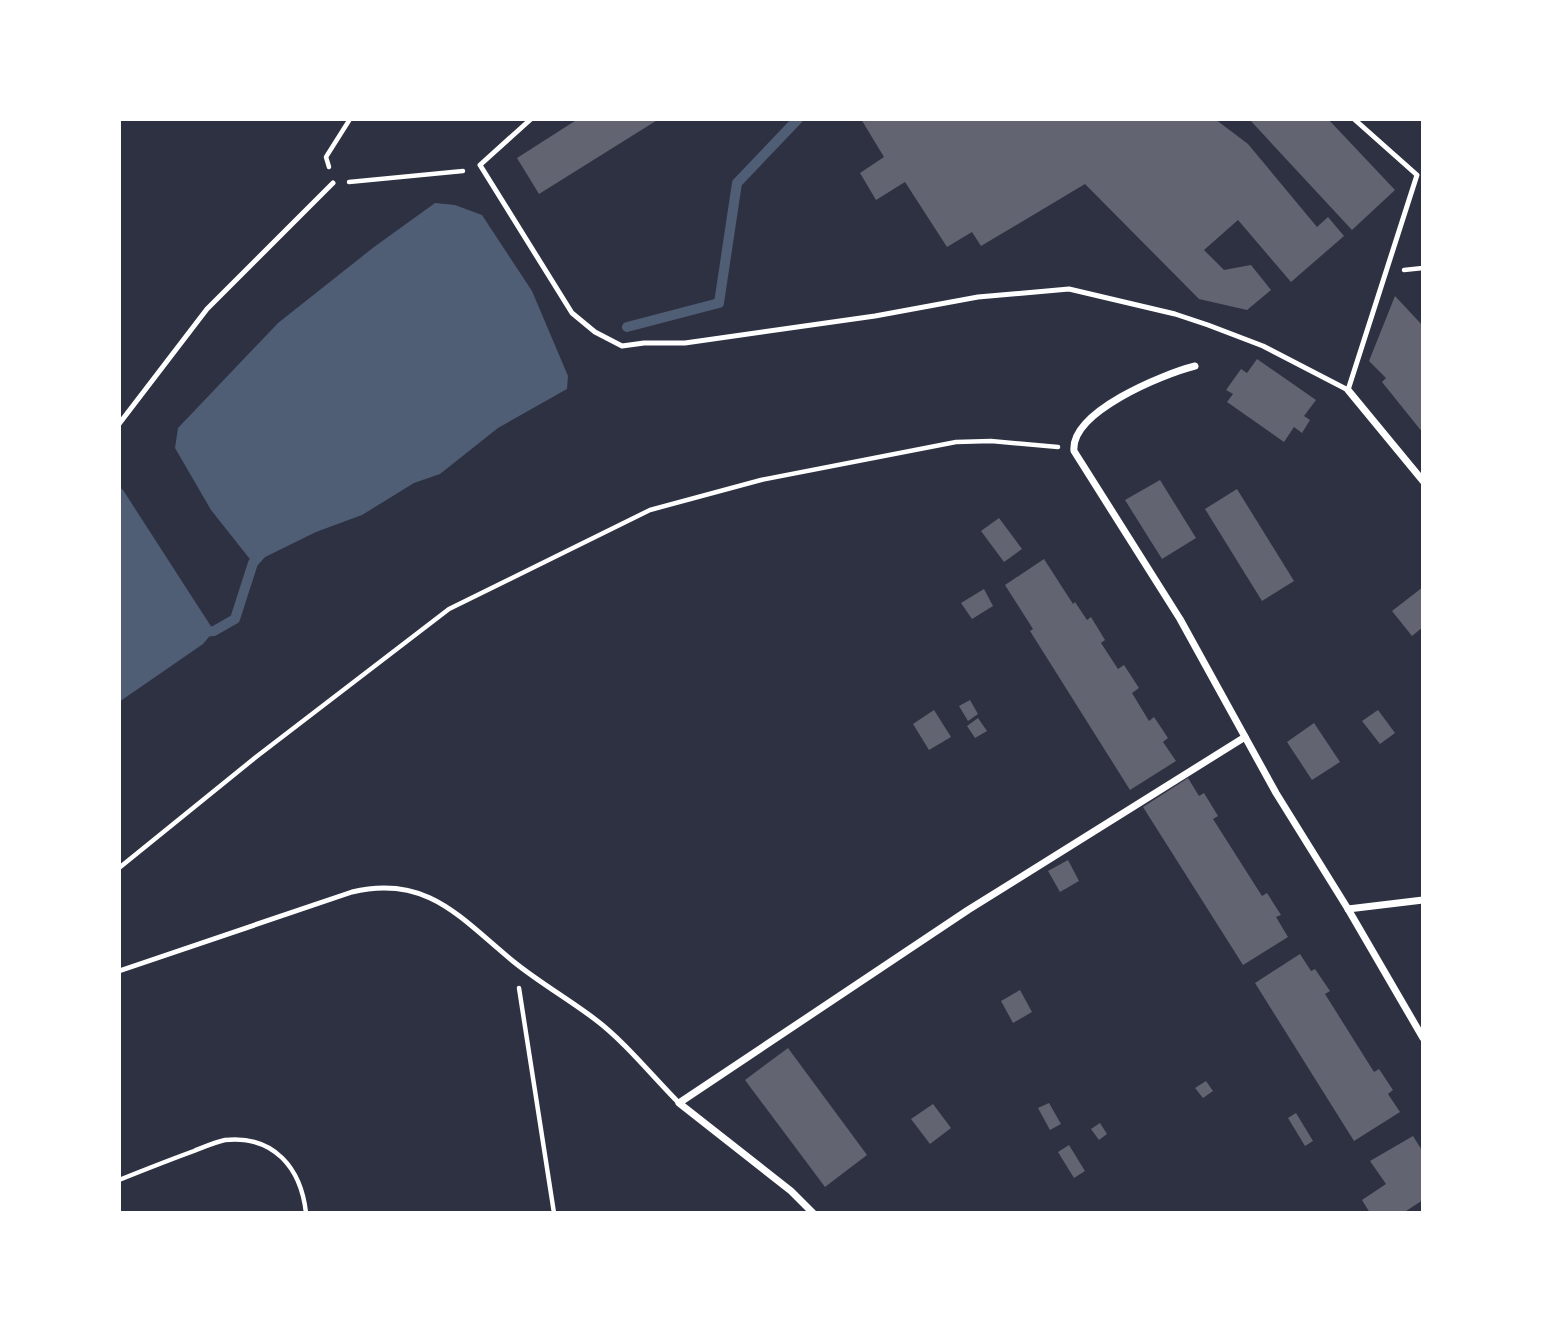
<svg xmlns="http://www.w3.org/2000/svg" width="1542" height="1332" font-family="'Varela Round',sans-serif">
<style>
.water{fill:#4f5d75}
.lines{fill:none;stroke-linecap:round;stroke-linejoin:round}
.stream{stroke:#4f5d75;stroke-width:10}
.building{fill:#626471}
.path{stroke:#fff;stroke-width:4.5}
.service{stroke:#fff;stroke-width:5}
.minor{stroke:#fff;stroke-width:7}
</style>
<rect width="100%" height="100%" fill="#2d3142"/>
<g class="water">
<path d="M435 203 455 205 482 215 532 291 568 376 567 389 498 428 440 474 414 483 362 515 316 532 253 563 211 510 175 448 178 428 278 323 374 247Z"/>
<path d="M119 487 123 490 214 631 203 644 119 702Z"/>
</g>
<g class="lines">
<g class="stream">
<path d="M627 327 719 303 737 183 798 119"/>
<path d="M203 632 214 631 235 619 253 563 262 553"/>
</g>
</g>
<g class="building">
<path d="M578 119H659L539 194 517 158Z"/>
<path d="M861 119H1215L1248 144 1317 227 1328 217 1344 236 1291 282 1238 220 1204 250 1224 270 1251 265 1271 290 1247 310 1199 299 1085 184 981 246 972 232 947 247 905 182 876 200 860 173 884 157Z"/>
<path d="M1249 119H1328L1395 190 1352 230Z"/>
<path d="M1395 296 1423 326V433L1382 382 1386 378 1369 361Z"/>
<path d="M1257 359 1316 400 1304 416 1310 420 1302 433 1294 427 1284 442 1227 402 1233 394 1226 390 1241 369 1247 373Z"/>
<path d="M1160 480 1196 538 1162 559 1125 500Z"/>
<path d="M1237 489 1294 581 1262 601 1205 509Z"/>
<path d="M999 518 1022 549 1004 562 981 531Z"/>
<path d="M1044 559 1073 604 1075 602 1087 620 1091 617 1105 640 1101 643 1118 669 1124 665 1139 688 1132 693 1149 721 1154 717 1168 738 1163 742 1176 761 1130 790 1030 631 1033 629 1005 585Z"/>
<path d="M1423 587V627L1412 636 1392 611Z"/>
<path d="M984 589 993 606 972 619 961 603Z"/>
<path d="M970 700 978 714 968 721 959 706Z"/>
<path d="M934 710 951 737 929 750 913 724Z"/>
<path d="M1378 710 1395 733 1380 744 1362 721Z"/>
<path d="M978 718 987 731 975 738 967 726Z"/>
<path d="M1314 723 1340 762 1312 780 1287 742Z"/>
<path d="M1188 778 1199 796 1204 793 1218 816 1213 819 1262 896 1267 893 1281 915 1276 917 1288 937 1243 965 1143 807Z"/>
<path d="M1068 860 1079 881 1060 892 1048 871Z"/>
<path d="M1300 954 1311 971 1315 969 1330 991 1325 994 1374 1072 1379 1069 1393 1090 1388 1094 1400 1112 1354 1141 1255 983Z"/>
<path d="M1020 990 1032 1012 1013 1023 1001 1001Z"/>
<path d="M788 1048 867 1155 825 1187 745 1080Z"/>
<path d="M1206 1081 1213 1091 1203 1098 1195 1088Z"/>
<path d="M1049 1103 1061 1124 1050 1130 1038 1108Z"/>
<path d="M933 1104 951 1128 930 1144 911 1119Z"/>
<path d="M1296 1113 1313 1141 1305 1146 1288 1118Z"/>
<path d="M1100 1123 1107 1134 1099 1140 1091 1129Z"/>
<path d="M1413 1136 1423 1152V1200L1403 1213H1370L1362 1200 1386 1184 1370 1161Z"/>
<path d="M1069 1145 1085 1171 1074 1178 1058 1152Z"/>
</g>
<g class="lines">
<g class="path">
<path d="M329 167 326 157 350 119"/>
<path d="M349 182 463 171"/>
<path d="M1404 270 1423 268"/>
<path d="M119 868 256 757 449 609 650 510 761 480 956 442 991 441 1058 447"/>
<path d="M519 988 554 1213"/>
<path d="M119 1180C144 1170 169 1160 194 1151 204 1147 215 1142 225 1140 274 1135 301 1168 306 1213"/>
</g>
<g class="service">
<path d="M531 119 480 165 572 313 595 332 622 346 644 343H685L875 316 978 297 1069 289 1175 314 1208 325 1263 346 1348 390 1417 175 1354 119"/>
<path d="M119 424 207 309 333 183"/>
<path d="M119 971 352 892C428 874 461 919 514 962 540 983 570 1000 596 1020 624 1041 654 1078 679 1103"/>
</g>
<g class="minor">
<path d="M1195 366C1163 374 1070 412 1074 451L1180 619 1276 793 1348 909 1423 1038"/>
<path d="M1348 390 1423 481"/>
<path d="M1348 909 1423 900"/>
<path d="M813 1213 791 1191 679 1103 968 910 1245 737"/>
</g>
</g>
<rect width="1542" height="1332" fill="none" stroke="#ffffff" stroke-width="242"/>
</svg>
